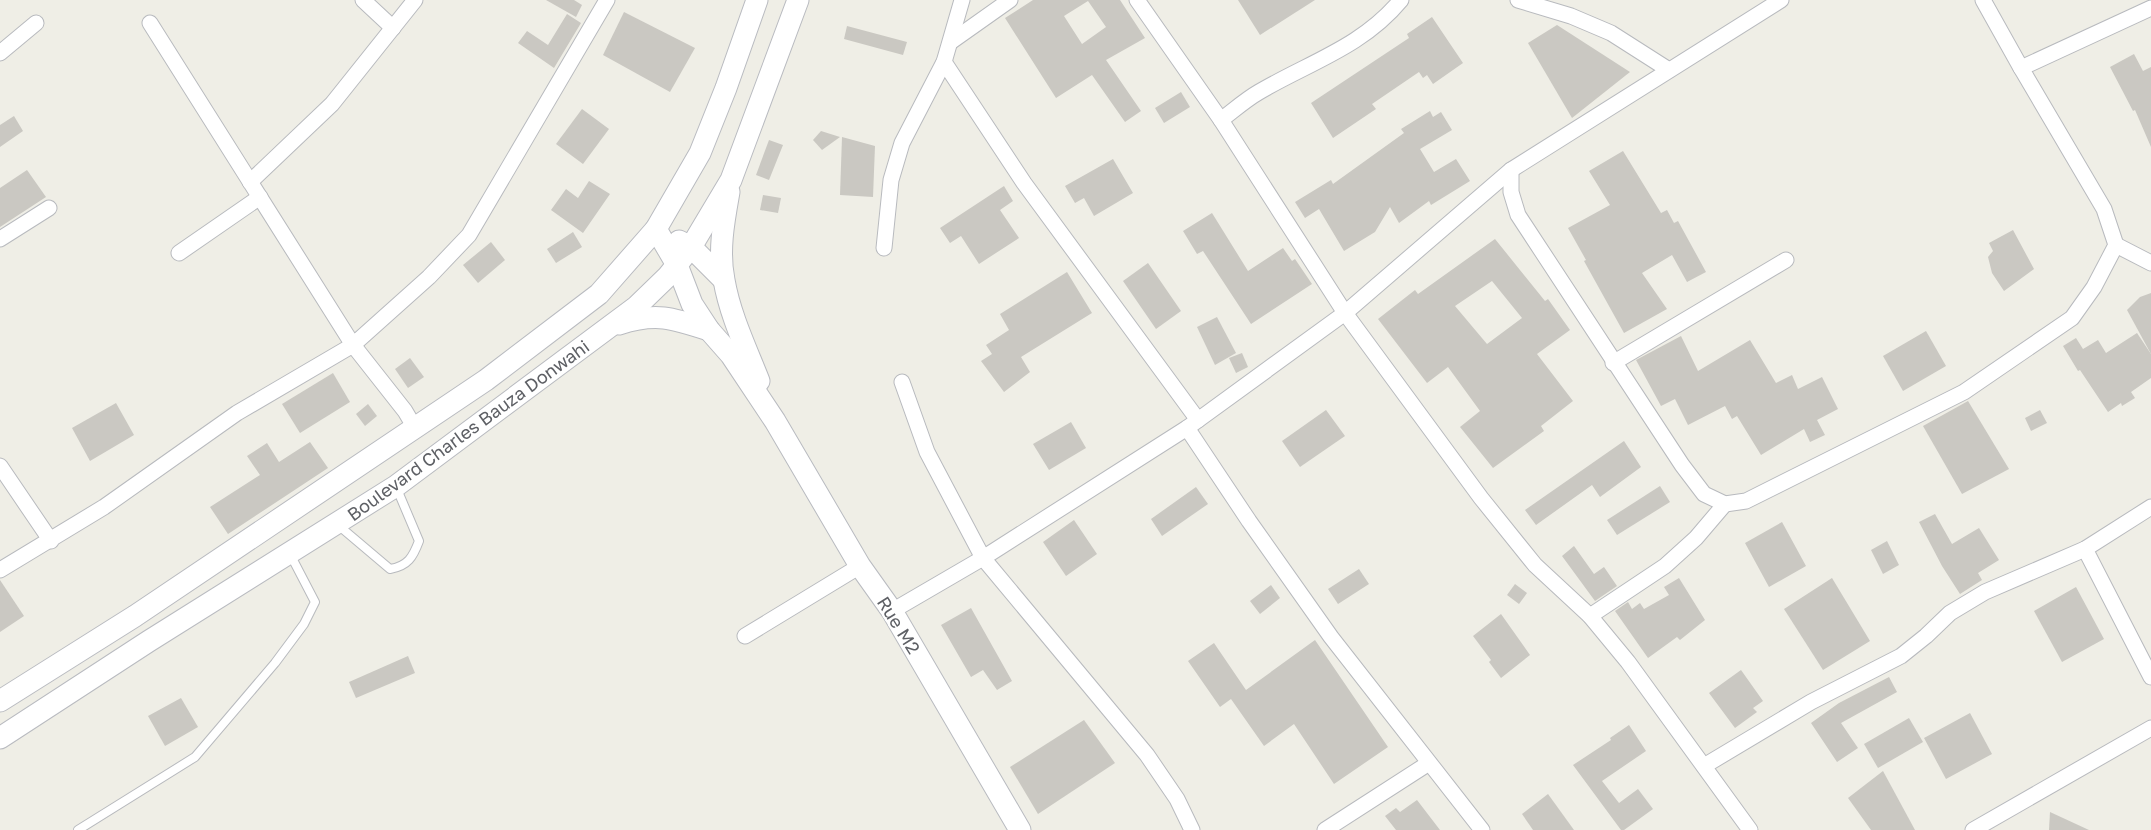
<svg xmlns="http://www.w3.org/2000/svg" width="2151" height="830" font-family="'Golos Text',sans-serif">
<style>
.building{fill:#cac8c2;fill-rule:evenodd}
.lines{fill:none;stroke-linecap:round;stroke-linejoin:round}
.lane-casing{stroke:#b8babe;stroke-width:10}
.street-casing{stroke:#b8babe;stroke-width:17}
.secondary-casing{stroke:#b9bbc0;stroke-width:23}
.lane{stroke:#fff;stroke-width:8}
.street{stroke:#fff;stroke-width:15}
.secondary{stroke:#fff;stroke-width:21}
.labels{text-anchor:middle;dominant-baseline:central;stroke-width:4.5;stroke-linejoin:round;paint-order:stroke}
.street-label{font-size:18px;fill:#5e6065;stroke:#fff}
</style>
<rect width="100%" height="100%" fill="#efeee6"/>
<g class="building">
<path d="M546 0H574L582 5 576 17Z"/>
<path d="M1033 0H1120L1145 38 1106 60 1141 111 1125 122 1092 75 1056 98 1005 18ZM1088 1 1106 27 1082 44 1064 16Z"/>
<path d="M1238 0H1315L1260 35Z"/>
<path d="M624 12 695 48 670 92 603 55Z"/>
<path d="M567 14 581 23 554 68 518 43 527 31 548 45Z"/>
<path d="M1432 17 1463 63 1433 84 1427 75 1423 78 1419 72 1372 104 1376 109 1333 138 1311 103 1409 38 1407 34Z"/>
<path d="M1557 25 1630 72 1572 118 1528 43Z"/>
<path d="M847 26 907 42 903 55 844 39Z"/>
<path d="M2134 54 2143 71 2151 67V147L2135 110 2133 111 2110 67Z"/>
<path d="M1181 92 1190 107 1164 123 1155 108Z"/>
<path d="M582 109 609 129 583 164 556 144Z"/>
<path d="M1430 111 1433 117 1441 112 1452 130 1420 149 1434 172 1456 159 1470 181 1431 205 1429 201 1399 223 1390 207 1375 232 1344 251 1319 209 1305 218 1295 202 1331 180 1333 184 1404 133 1401 129Z"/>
<path d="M14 116 23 131 0 147V125Z"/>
<path d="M821 131 840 137 822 150 813 140Z"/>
<path d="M842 137 875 146 873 197 840 195Z"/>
<path d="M769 140 783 145 769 180 756 175Z"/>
<path d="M1623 151 1661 213 1667 210 1674 223 1678 221 1706 272 1687 282 1672 255 1642 273 1667 309 1624 333 1584 261 1586 260 1568 228 1610 205 1589 171Z"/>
<path d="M1113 159 1133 193 1094 216 1084 198 1075 203 1065 186Z"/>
<path d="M27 170 46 197 0 227V188Z"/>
<path d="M589 181 610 194 583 233 551 210 566 189 578 198Z"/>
<path d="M1004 186 1013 201 1000 210 1019 238 979 264 961 236 950 243 940 228Z"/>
<path d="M763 195 781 198 778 213 760 210Z"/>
<path d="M1212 213 1248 271 1283 248 1292 261 1295 259 1312 284 1251 324 1203 251 1197 254 1183 231Z"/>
<path d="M2013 230 2034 269 2004 291 1992 273 1988 257 1993 251 1989 243Z"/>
<path d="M573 232 582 247 556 263 547 249Z"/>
<path d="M1495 239 1545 301 1548 299 1570 330 1537 354 1573 401 1541 426 1544 431 1493 468 1460 427 1480 411 1448 367 1427 383 1378 319 1415 290 1418 294ZM1492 281 1522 318 1487 344 1455 306Z"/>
<path d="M491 242 505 260 478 283 463 265Z"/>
<path d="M1148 263 1181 311 1156 329 1123 281Z"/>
<path d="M1067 272 1092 313 1021 357 1030 372 1004 392 981 361 992 354 986 345 1009 330 1000 314Z"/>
<path d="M2151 293V354L2127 310 2140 297Z"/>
<path d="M1217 317 1236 353 1215 365 1197 327Z"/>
<path d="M1926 331 1946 366 1903 391 1883 356Z"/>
<path d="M2137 333 2151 354V378L2131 392 2135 398 2122 406 2121 403 2108 412 2080 370 2078 371 2063 346 2076 338 2083 349 2098 340 2106 353Z"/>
<path d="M1681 336 1698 371 1750 340 1776 383 1792 375 1798 389 1822 377 1838 409 1817 420 1825 435 1810 442 1804 429 1761 455 1737 416 1732 419 1725 406 1688 425 1675 399 1661 406 1636 360Z"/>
<path d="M1242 353 1248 367 1236 373 1229 358Z"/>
<path d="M410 358 424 377 408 388 395 369Z"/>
<path d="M333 373 350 402 300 433 282 404Z"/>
<path d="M1968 401 2009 469 1962 494 1923 426Z"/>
<path d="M116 403 134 435 90 461 72 428Z"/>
<path d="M368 404 377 416 365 426 356 414Z"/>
<path d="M1326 410 1345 436 1300 467 1282 441Z"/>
<path d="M2040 410 2047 423 2031 431 2025 418Z"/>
<path d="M1071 422 1086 448 1049 470 1033 444Z"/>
<path d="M1624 441 1641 467 1600 497 1592 485 1536 525 1525 510Z"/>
<path d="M310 442 328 468 228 534 210 507 260 475 247 456 267 443 279 462Z"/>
<path d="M1660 486 1670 502 1617 535 1607 520Z"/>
<path d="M1196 487 1208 504 1162 536 1151 519Z"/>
<path d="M1935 514 1952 544 1979 528 1999 560 1978 573 1982 580 1960 594 1942 566 1919 522Z"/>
<path d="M1074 520 1097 554 1066 576 1043 542Z"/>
<path d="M1782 522 1806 566 1769 587 1745 543Z"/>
<path d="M1887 541 1899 565 1883 574 1871 550Z"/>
<path d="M1574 546 1594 574 1604 567 1617 586 1595 601 1562 556Z"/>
<path d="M1359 569 1369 584 1338 604 1328 589Z"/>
<path d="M1679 578 1705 620 1680 640 1677 637 1648 658 1615 611 1628 602 1632 609 1640 603 1644 609 1669 595 1664 587Z"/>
<path d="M1832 578 1870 641 1823 670 1784 609Z"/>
<path d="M0 580 24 616 0 632Z"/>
<path d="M1515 584 1527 593 1519 604 1507 595Z"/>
<path d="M1271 585 1280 598 1260 614 1250 601Z"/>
<path d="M2076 587 2104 639 2062 662 2034 611Z"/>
<path d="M971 608 1012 681 997 690 983 670 971 677 941 625Z"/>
<path d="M1501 614 1530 655 1501 678 1489 662 1491 660 1473 636Z"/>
<path d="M1315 640 1388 747 1334 784 1294 724 1264 746 1231 699 1220 707 1188 661 1214 643 1246 690Z"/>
<path d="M408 656 415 673 356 698 349 682Z"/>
<path d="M1741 670 1763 701 1753 708 1757 712 1735 728 1709 693Z"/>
<path d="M1889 677 1897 692 1841 723 1858 748 1837 762 1811 723 1839 703Z"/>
<path d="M181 698 198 727 165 746 148 716Z"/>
<path d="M1970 713 1992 754 1946 779 1924 738Z"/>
<path d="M1909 718 1923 742 1878 768 1864 744Z"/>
<path d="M1084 720 1115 763 1038 814 1010 767Z"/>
<path d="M1629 725 1646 751 1602 781 1619 803 1638 789 1653 809 1624 830H1621L1573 765 1611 740 1610 738Z"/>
<path d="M1883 771 1915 830H1871L1848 798Z"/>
<path d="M1548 794 1574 830H1533L1522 814Z"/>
<path d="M1417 800 1440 830H1396L1385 816 1396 808 1400 812Z"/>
<path d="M2050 812 2089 830H2049Z"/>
</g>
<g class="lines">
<g class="lane-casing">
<g id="lane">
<path d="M338 525 390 569C408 566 413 557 419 541L397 489"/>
<path d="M78 830 195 757 275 663 304 624 315 602 290 554"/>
</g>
</g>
<g class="street-casing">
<g id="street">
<path d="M363 0 393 28"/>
<path d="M1137 0 1221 120 1345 313 1481 498 1535 565 1590 616 1628 662 1750 830"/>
<path d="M1518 0 1571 16 1611 33 1669 70"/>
<path d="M150 23 353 345 429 277 469 235 607 0"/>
<path d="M952 41 1010 0"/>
<path d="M0 53 36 23"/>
<path d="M944 62 1024 183 1198 420"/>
<path d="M2021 68 2151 8"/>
<path d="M1221 120C1233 111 1245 100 1259 92 1310 62 1362 47 1401 0"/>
<path d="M1511 170V192L1518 215 1682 465 1704 494 1725 504 1746 501 1964 392 2072 318 2094 287 2116 245 2104 209 2021 68 1983 0"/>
<path d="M250 182 332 104 415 0"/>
<path d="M0 239 49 208"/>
<path d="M2116 245 2151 263"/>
<path d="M884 248 891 180 902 143 944 62 962 0"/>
<path d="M179 253 260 197"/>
<path d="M1613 363 1786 260"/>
<path d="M902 382 927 452 983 558 1147 755 1177 799 1192 830"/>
<path d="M1187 428 1249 521 1331 637 1482 830"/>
<path d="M0 466 51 541"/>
<path d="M2085 549 2151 677"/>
<path d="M0 570 104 507 237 413 353 345 405 411 415 428"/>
<path d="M892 611 983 558 1187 428 1345 313 1511 170 1781 0"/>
<path d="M1590 616 1665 566 1696 538 1725 504"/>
<path d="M745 636 860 566"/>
<path d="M1704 766 1811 702 1901 656 1926 636 1950 613 1985 592 2085 549 2151 507"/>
<path d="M1325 830 1429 763"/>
<path d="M1973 830 2151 728"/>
</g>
</g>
<g class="secondary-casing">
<g id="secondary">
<path d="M729 192C724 220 718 251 724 280 730 315 746 348 759 381"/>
<path d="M656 229 677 265 692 304 709 330 731 355 775 421 860 566 892 611 1020 830"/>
<path d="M679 241 691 247 723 279"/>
<path d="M619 324C656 312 673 318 709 330"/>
<path d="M0 701 135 616 486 380 599 294 656 229 700 153 726 88 757 0"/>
<path d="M0 738 149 641 396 486 636 307 668 276 691 247 731 180 798 0"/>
</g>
</g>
<use href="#lane" class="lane"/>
<use href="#street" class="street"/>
<use href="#secondary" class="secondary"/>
</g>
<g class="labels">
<g class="street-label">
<text transform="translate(468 430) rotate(-36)">Boulevard Charles Bauza Donwahi</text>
<text transform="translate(899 625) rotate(58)">Rue M2</text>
</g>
</g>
</svg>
